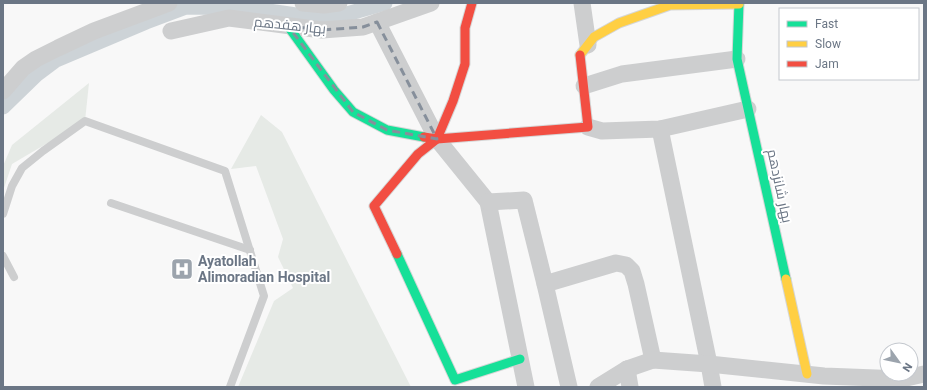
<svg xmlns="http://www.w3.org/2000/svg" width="927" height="390" font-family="Roboto,Cairo,sans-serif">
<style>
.green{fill:#e6eae6}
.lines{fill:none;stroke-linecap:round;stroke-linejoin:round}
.canal{stroke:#cdd3d7;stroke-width:15}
.fast-casing{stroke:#d5d6d6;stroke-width:11}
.slow-casing{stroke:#d5d6d6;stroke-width:11}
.jam-casing{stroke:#d5d6d6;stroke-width:11}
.lane{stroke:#cdcecf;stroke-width:8}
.street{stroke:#cdcecf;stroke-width:17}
.fast{stroke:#16e098;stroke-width:9}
.slow{stroke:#ffcf43;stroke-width:9}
.jam{stroke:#f24e42;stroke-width:9}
.marked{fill:none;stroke:#868f9b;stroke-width:3;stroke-dasharray:8 5;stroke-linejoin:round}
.labels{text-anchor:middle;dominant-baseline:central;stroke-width:4;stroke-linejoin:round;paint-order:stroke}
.street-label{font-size:14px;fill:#6b7685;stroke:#fff}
.poi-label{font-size:14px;font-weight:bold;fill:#6b7685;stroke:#fff;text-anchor:start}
</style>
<rect width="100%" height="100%" fill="#f8f8f8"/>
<g class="green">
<path d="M89 83 85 121 12 164 3 191V166L12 145Z"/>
<path d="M261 115 282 132 411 387H238L274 301 293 288 278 257 283 239 256 166 231 169Z"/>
</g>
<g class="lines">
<path class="canal" d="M3 107 36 75 56 60 146 22 186 7 248 8 317 18H333L385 3"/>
<g class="fast-casing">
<g id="fast">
<path d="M739 3 737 59 786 279"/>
<path d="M288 26 334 90 353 112 387 130 424 137"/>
<path d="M397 254 455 380 520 359"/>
</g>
</g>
<g class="slow-casing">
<g id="slow">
<path d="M580 55 594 37 619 23 670 5 739 4"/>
<path d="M786 279 807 374"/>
</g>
</g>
<g class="jam-casing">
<g id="jam">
<path d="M424 137 437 139 588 127 580 55"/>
<path d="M397 254 374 206 418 154 437 139 453 101 465 64V28L472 3"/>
</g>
</g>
<g class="lane">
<path d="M111 203 250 250"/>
<path d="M3 214 12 186 22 168 43 151 85 121 225 171 264 296 230 387"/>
<path d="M3 256 14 277"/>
</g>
<g class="street">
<path d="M303 3 324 5 339 3"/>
<path d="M582 3 588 45"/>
<path d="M377 22 437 139 488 202 526 387"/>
<path d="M171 31 229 18 322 30 363 27 431 3"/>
<path d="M584 86 622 74 737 59"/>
<path d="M3 91 23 68 36 59 58 48 94 31 169 3"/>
<path d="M588 127 602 131 660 129 748 109"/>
<path d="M660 129 709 364 713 387"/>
<path d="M488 202 524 200 545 284 569 387"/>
<path d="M545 284 616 263 626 265 632 271 636 284 653 360"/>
<path d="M627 369 630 387"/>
<path d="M598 387 627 369 653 360 709 364 824 376 902 379 924 374"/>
</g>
<use href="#fast" class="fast"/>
<use href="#slow" class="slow"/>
<use href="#jam" class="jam"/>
</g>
<path class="marked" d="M377 22 437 139 387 130 353 112 288 26 322 30 363 27Z"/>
<defs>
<g id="hospital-square" transform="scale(1.15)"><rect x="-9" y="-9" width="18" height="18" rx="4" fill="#9ca4ad" stroke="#fff"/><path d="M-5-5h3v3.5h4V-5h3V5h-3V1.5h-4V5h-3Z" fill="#fff"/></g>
</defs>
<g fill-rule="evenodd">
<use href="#hospital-square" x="182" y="269"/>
</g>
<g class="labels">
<g class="street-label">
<text transform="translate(290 25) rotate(6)">بهار هفدهم</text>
<text transform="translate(780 186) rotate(78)">بهار شانزدهم</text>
</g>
<g class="poi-label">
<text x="198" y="261">Ayatollah<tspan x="198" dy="16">Alimoradian Hospital</tspan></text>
</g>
</g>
<rect width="927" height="390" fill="none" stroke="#6b7685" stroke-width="8"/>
<rect x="779" y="8" width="140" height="72" fill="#ffffff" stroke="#c4c8ce"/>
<rect x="787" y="21" width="20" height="6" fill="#16e098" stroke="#c4c8ce"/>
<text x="815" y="28" font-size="12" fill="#6b7685">Fast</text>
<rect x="787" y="41" width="20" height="6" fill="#ffcf43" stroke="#c4c8ce"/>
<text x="815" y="48" font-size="12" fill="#6b7685">Slow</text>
<rect x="787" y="61" width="20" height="6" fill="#f24e42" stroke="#c4c8ce"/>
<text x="815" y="68" font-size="12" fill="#6b7685">Jam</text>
<g transform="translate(899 362) rotate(123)"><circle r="19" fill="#ffffff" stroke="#c4c8ce"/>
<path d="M0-3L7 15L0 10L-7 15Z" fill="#9ca4ad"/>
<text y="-6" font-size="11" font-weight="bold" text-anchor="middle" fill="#6b7685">N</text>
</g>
</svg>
